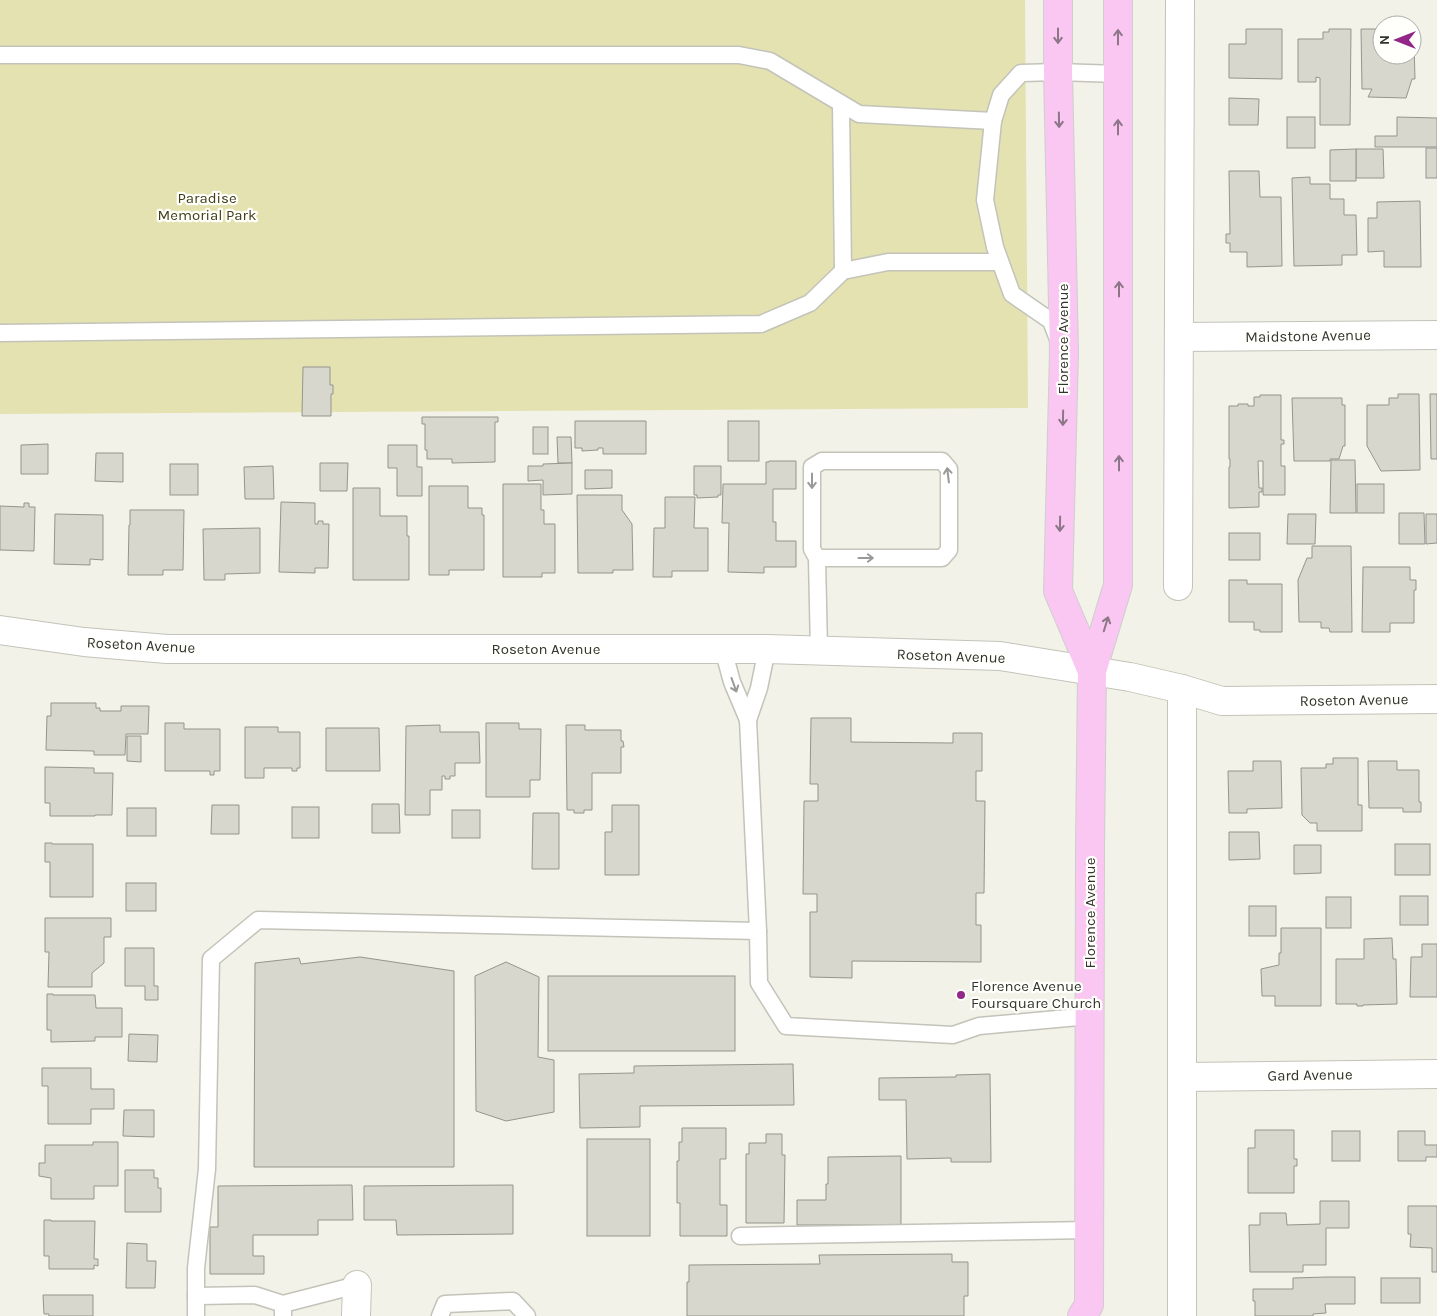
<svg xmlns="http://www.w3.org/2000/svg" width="1437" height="1316" font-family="Karla,sans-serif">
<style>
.green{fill:#e4e2b1}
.building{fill:#d7d7cd;stroke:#96958c}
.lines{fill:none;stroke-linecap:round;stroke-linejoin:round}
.lane-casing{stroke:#c3c3b9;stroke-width:19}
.street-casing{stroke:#c3c3b9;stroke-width:30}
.primary-casing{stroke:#cececd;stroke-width:30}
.lane{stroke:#fff;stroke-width:16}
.street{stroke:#fff;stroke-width:28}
.primary{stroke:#f9c7f2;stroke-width:28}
.oneway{stroke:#8c7687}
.oneway2{stroke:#999997}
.poi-dot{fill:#922689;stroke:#fffffb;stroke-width:2}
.labels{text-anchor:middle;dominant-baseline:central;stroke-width:4.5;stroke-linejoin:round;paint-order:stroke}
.park-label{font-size:15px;fill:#3f3d1a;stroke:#fffffb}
.street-label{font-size:15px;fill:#33332f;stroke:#fffffb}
.poi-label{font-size:15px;fill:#33332f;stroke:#fffffb;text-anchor:start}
</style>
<rect width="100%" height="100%" fill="#f2f2e8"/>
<path class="green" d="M0 0H1025L1028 408 0 414Z"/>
<g class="building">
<path d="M1246 29H1282V79L1229 78V44H1246Z"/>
<path d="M1329 29H1351L1350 125H1320V78L1316 77V82H1298V39H1323V32H1329Z"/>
<path d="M1361 29H1382V55H1412V44L1414 43 1415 79H1412L1406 98 1368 97 1372 89H1362Z"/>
<path d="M1229 98 1259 99 1258 125H1229Z"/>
<rect x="1287" y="117" width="28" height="31"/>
<path d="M1397 117 1437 118V147H1375V136H1397Z"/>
<rect x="1426" y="148" width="11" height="30"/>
<path d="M1356 149H1383L1384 178H1356Z"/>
<path d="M1356 149V181H1330V150Z"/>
<path d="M1229 171H1259L1260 197H1281L1282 266 1247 267V252H1230V243H1226V234H1230Z"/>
<path d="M1310 177V184H1330V199H1344V215H1356L1357 255H1342V265L1294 266 1292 178Z"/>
<path d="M1420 201 1421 267H1384V251L1368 252V218H1377V202Z"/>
<path d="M303 367H330V385H333V394H331V416H302Z"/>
<path d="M1398 394H1419L1420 470 1381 471 1367 446V405H1389V398H1398Z"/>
<path d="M1430 394H1437V459H1431Z"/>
<path d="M1260 395H1281V440H1284V444H1281V466H1285V495H1263V461H1258L1259 488H1262V492H1259V507L1229 508V467H1230V459H1229V406H1238V404H1248V406H1254V397H1260Z"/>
<path d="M1292 398H1342V405H1345V446H1343L1339 459H1330V461H1294Z"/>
<path d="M422 417H498V422H495V462L452 463V459H427V450H425V424H422Z"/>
<path d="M575 421H646V454H603V448H598V450L582 451V448H575Z"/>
<rect x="728" y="421" width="31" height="40"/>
<rect x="533" y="427" width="15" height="27"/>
<path d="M557 437H571L572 463H558Z"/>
<path d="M48 444V474H21V445Z"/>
<path d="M388 445H417V467H422V496H397V468H388Z"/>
<path d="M96 453H123V482L95 481Z"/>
<path d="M1331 460H1355L1356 513H1330Z"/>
<path d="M769 461H796V489H773V522H776V541H796V567H764V573L728 572 729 523H722L723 484H766V462H769Z"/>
<path d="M320 463H348L347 491H320Z"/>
<path d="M572 463V494L543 495V480L528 481V466H543V464Z"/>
<rect x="170" y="464" width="28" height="31"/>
<path d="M273 466 274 499H245L244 467Z"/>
<path d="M694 466H721V495H718V497L697 498V495H694Z"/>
<path d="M585 470H612V488L585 489Z"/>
<path d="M503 484H541V510H544V524H555V573H542V577H503Z"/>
<rect x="1357" y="484" width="27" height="29"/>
<path d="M429 486H468V508H482V515H484V570H449V575H429Z"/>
<path d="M353 488H380V516H407V536H409V580H353Z"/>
<path d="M577 495H622V510L632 524 633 570H613V573H578Z"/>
<path d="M665 497H695L694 528H708V571H672V577H653L654 528H665Z"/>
<path d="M281 502 315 503V524H318V521H323V524H329L328 568H315V573L279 572Z"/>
<path d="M24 503H29V507H35L34 551 0 550V506L24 507Z"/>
<path d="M130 510H184L183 570H163V575H128L129 525H130Z"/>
<path d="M1399 513H1424L1425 544H1399Z"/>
<path d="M55 514 103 515V560L90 559V565L54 564Z"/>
<path d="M1288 514H1316L1315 544H1287Z"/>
<path d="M1426 514H1437V543L1426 544Z"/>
<path d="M260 528V573L225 574V580H204L203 529Z"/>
<rect x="1229" y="533" width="31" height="27"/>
<path d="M1312 546H1351L1352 632H1330L1329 628H1321V622H1299L1298 580 1307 558H1312Z"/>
<path d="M1363 567H1410V580H1416V590H1414V623H1390V632H1362Z"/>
<path d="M1229 580H1247V584H1282V632H1260V630H1254V622H1229Z"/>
<path d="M51 703H96V708H100V711H121V706H149L148 734H126L125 755H94V751L46 750 47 716H51Z"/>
<path d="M811 718H851V742L953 743V733H982V771H976V801H985L984 893H976V925H981V962L852 961V978L810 977V912H817V894H803L804 801H818V784H810Z"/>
<path d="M165 723H184V729H220V771H214V775H210V771H165Z"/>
<path d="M486 723H519V729H541L540 780H530V797H486Z"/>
<path d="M440 725V732H479L480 763H455V776H450V779H445V776H442V790H430V815H405L406 726Z"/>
<path d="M566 725H585V730H621V741H623L624 747H621V773H592V810H584V813H574V810H567Z"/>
<path d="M245 727H278V732H300V768H297V771H292V768H264V778H245Z"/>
<path d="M326 728H379L380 771H326Z"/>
<path d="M127 736H141V762L127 761Z"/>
<path d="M1333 758H1358V805H1362V831H1317V823H1310L1302 815 1301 768H1326V764H1333Z"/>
<path d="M1253 761H1281L1282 808 1247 809V813H1229L1228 771H1253Z"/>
<path d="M1368 761H1397V770H1419V802H1421V812H1403V808H1369Z"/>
<path d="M45 767 94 768V773H113L112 815H95V816H50V803H45Z"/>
<path d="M372 804H399L400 833H372Z"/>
<path d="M212 805H239V834H211Z"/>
<path d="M612 805H639V875H605V832H612Z"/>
<rect x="292" y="807" width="27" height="31"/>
<rect x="127" y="808" width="29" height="28"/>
<rect x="452" y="810" width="28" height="28"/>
<path d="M533 813H559V869H532Z"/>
<path d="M1229 832H1259L1260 859 1229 860Z"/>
<path d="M45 843H52V844H93V897H50V862H45Z"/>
<rect x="1395" y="844" width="35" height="31"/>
<path d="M1294 845H1321V873L1294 874Z"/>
<rect x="126" y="883" width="30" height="28"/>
<rect x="1400" y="896" width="28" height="29"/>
<rect x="1326" y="897" width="25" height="31"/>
<rect x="1249" y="906" width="27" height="30"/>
<path d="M45 918H111V937H104V963L92 973V987H48L49 952H45Z"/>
<path d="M1281 928H1321V1006H1275V996H1262L1261 969 1279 965V953H1281Z"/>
<path d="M1392 938 1393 959H1396L1397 1004 1363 1005V1006H1357V1004H1336V959H1364V939Z"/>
<path d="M1422 944H1437V997H1410L1411 957H1422Z"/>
<path d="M125 948H154V986H158V1000H145V986H125Z"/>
<path d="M360 957 454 971V1167H254L255 963 299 958 301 964Z"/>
<path d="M506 962 539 977 538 1057 554 1060V1112L506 1121 476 1111 475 976Z"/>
<rect x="548" y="976" width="187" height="75"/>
<path d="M47 994H53V995H95L96 1008H122V1037H95V1041L51 1042V1030H47Z"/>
<path d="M129 1034 158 1035 157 1062 128 1061Z"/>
<path d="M793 1064 794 1105 640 1106V1127L580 1128 579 1074 634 1073V1066Z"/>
<path d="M42 1068H91V1089H114V1109H91V1124H48V1086H42Z"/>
<path d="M990 1074 991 1162H951V1158L907 1159 906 1100H879V1078L956 1077V1075Z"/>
<path d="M124 1110H154V1137L123 1136Z"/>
<path d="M682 1128H726V1159H720V1205H727V1236H680V1203H677V1161H679V1142H682Z"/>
<path d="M1255 1130H1294V1159H1297V1166H1294V1193H1248V1148H1255Z"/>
<rect x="1332" y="1131" width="28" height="30"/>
<path d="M1398 1131H1425V1145H1437V1157H1426V1161H1398Z"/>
<path d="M766 1134H782V1155H785L784 1223H746V1154H749V1143H766Z"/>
<rect x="587" y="1139" width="63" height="97"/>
<path d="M93 1142H118V1186H94V1199H51V1178L39 1176V1163H45V1145H93Z"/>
<path d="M901 1156V1225H797V1200H826V1184H828V1157Z"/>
<path d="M125 1170H154V1178H158V1188H161V1212H125Z"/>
<path d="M352 1185 353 1220H318V1235H253V1256H264V1274H210V1227H218V1186Z"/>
<path d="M513 1185V1234L397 1235 396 1220H364V1186Z"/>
<path d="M1320 1201H1349V1228H1326V1265H1303V1272H1250L1249 1225H1260V1213H1286L1287 1225 1320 1224Z"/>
<path d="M1408 1206H1437V1272H1432V1248L1410 1247 1411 1234H1408Z"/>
<path d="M44 1220H51V1221H95L94 1259H98V1266L94 1265V1269H49V1256H44Z"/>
<path d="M127 1243 147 1244V1261H156L155 1288H126Z"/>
<path d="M952 1254V1262H968V1296H964V1316H687V1282H689V1265L820 1264 819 1255Z"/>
<path d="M1327 1277H1355V1304H1325L1326 1313 1313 1314V1316H1255V1301H1253V1289H1293V1278Z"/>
<rect x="1381" y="1278" width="39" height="25"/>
<path d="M43 1295H93V1316H49V1314H44Z"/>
</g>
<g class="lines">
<g class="lane-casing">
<g id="lane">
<path d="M0 55H739L770 61 859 114 993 121"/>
<path d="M841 104 843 271"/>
<path d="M0 333 761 324 810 303 843 271 888 262H1000"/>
<path d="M1058 339 1051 321 1012 294 995 247 985 200 993 121 1001 95 1021 73 1058 72 1118 74"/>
<path d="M817 558H942L949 550V469L942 461H822L812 467V549L817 558 819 651"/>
<path d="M723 649 732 682 748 720 758 931"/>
<path d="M748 720 759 688 767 649"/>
<path d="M740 1236 1090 1230"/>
<path d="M196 1296 255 1295 283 1304"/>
<path d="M196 1316V1268L207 1169 211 959 258 920 758 931 759 983 786 1026 953 1035 979 1026 1090 1016"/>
<path d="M283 1316V1304L357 1285"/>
<path d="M440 1316 445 1304 513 1301 527 1316"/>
</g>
</g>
<g class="street-casing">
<g id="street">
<path d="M1179 337 1437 335"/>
<path d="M1178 586 1180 0"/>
<path d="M0 630 84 642 167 649H767L1000 656 1130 677 1182 689 1222 701 1437 699"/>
<path d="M1182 689V1316"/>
<path d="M1182 1077 1437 1074"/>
<path d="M356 1316 357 1285"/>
</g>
</g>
<g class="primary-casing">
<g id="primary">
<path d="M1058 0V72L1064 352 1058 591 1092 671"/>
<path d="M1082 1316 1089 1305 1090 847 1092 671 1118 585V0"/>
</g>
</g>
<use href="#lane" class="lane"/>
<use href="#street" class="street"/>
<use href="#primary" class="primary"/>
</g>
<defs><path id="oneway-shaft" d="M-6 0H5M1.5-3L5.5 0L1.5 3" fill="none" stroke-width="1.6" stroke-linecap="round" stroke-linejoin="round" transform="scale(1.25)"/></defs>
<g class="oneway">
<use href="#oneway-shaft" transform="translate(1058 36) rotate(90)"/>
<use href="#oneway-shaft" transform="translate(1118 37) rotate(-90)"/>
<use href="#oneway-shaft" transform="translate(1059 120) rotate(89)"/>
<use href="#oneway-shaft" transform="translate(1118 127) rotate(-90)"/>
<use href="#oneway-shaft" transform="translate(1119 289) rotate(-90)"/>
<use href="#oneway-shaft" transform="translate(1063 418) rotate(91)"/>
<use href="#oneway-shaft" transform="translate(1119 463) rotate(-90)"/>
<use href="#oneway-shaft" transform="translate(1060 524) rotate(91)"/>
<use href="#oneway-shaft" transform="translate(1106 624) rotate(-73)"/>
</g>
<g class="oneway2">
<use href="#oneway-shaft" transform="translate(948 475) rotate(-97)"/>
<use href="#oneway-shaft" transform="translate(812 481) rotate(90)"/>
<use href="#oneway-shaft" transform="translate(866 558)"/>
<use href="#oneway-shaft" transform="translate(734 685) rotate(70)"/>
</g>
<circle class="poi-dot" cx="961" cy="995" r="5"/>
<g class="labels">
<g class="park-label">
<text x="207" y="198">Paradise<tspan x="207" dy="17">Memorial Park</tspan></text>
</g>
<g class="street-label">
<text transform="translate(1308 336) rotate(-1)">Maidstone Avenue</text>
<text transform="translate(1063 339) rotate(-90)">Florence Avenue</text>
<text transform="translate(141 645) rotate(3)">Roseton Avenue</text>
<text x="546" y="649">Roseton Avenue</text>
<text transform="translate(951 656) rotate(2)">Roseton Avenue</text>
<text transform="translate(1354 700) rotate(-1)">Roseton Avenue</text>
<text transform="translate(1090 913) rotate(-90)">Florence Avenue</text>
<text transform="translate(1310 1075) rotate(-1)">Gard Avenue</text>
</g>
<g class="poi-label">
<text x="971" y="986">Florence Avenue<tspan x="971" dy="17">Foursquare Church</tspan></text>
</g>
</g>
<g transform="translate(1397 40) rotate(270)"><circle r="24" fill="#fffffb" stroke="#adada9"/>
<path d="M0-4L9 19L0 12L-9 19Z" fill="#922689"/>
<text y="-8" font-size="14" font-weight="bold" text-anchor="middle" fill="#33332f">N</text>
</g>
</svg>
